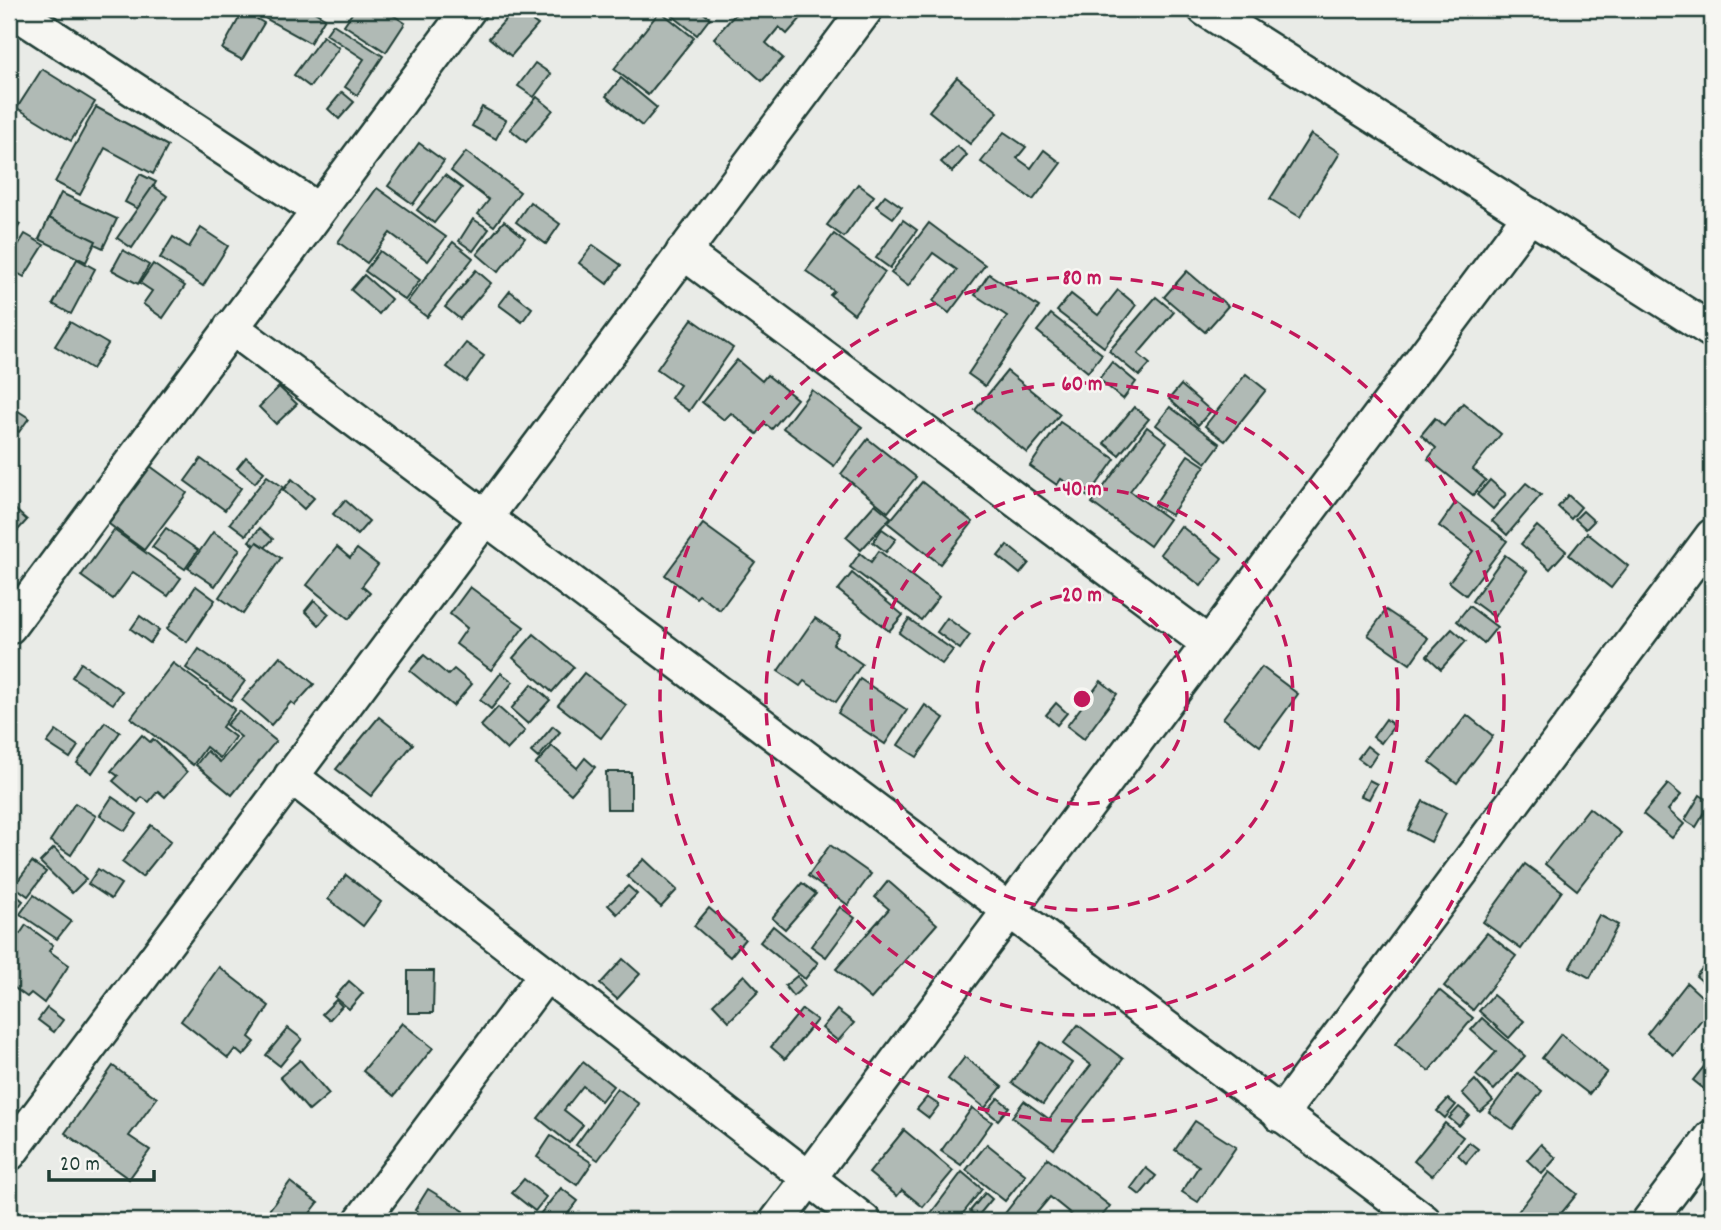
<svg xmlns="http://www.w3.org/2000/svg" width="1721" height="1230" font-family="Dekko,sans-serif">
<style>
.building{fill:#b0bab5;stroke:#1f3d34;stroke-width:2}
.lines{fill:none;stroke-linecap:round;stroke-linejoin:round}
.street-casing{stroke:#1f3d34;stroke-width:38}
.street{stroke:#f6f6f2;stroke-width:33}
.ring{fill:none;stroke:#c2185b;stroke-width:3.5;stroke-dasharray:12 9}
.centre{fill:#c2185b;stroke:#f6f6f2;stroke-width:3.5}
.ring-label{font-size:21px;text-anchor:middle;font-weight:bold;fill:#c2185b;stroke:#f6f6f2;stroke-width:5;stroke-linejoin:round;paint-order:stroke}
</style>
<rect width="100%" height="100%" fill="#e9ebe7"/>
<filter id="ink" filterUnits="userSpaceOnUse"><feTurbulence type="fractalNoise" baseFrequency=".0143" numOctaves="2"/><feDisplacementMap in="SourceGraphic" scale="14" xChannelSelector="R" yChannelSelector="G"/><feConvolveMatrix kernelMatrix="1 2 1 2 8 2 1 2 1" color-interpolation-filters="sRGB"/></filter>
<g filter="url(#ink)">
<g class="building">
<path d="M266 9H309L325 18 310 43 261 16Z"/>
<path d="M355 9H384L405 23 386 52 344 25Z"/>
<path d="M515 9 538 25 511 56 489 38Z"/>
<path d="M664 9H698L710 18 697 35Z"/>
<path d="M740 9H794L803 16 787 34 779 27 766 43 783 58 762 81 714 38Z"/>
<path d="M243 11 264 23 242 60 222 49Z"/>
<path d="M660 11 694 38 648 95 614 69Z"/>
<path d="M333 24 383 56 357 95 345 87 364 59 326 34Z"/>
<path d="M323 36 339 48 310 87 294 75Z"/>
<path d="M535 63 551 74 534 97 518 86Z"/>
<path d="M42 69 95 102 71 141 17 108Z"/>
<path d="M957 77 998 112 970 144 929 111Z"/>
<path d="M621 78 657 108 642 126 606 96Z"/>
<path d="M342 92 354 102 339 119 328 109Z"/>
<path d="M537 97 553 110 526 142 510 129Z"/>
<path d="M96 107 168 146 153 174 105 148 80 195 55 182Z"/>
<path d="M482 107 506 120 496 139 472 126Z"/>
<path d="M1004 132 1026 147 1017 158 1031 168 1044 150 1061 163 1033 200 981 162Z"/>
<path d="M1311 134 1340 153 1300 217 1270 199Z"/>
<path d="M419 143 444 161 413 204 388 186Z"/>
<path d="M957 146 967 155 952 172 941 162Z"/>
<path d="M466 152 520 192 494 226 478 214 489 200 451 171Z"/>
<path d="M140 174 156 182 140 210 125 202Z"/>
<path d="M445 175 462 188 434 223 417 210Z"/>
<path d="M858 184 874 196 844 237 827 225Z"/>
<path d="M153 186 167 196 132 248 117 238Z"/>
<path d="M377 188 446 237 428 261 390 233 367 263 338 242Z"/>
<path d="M61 193 117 219 103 248 47 222Z"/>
<path d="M885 195 902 207 893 218 876 206Z"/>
<path d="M530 202 560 224 546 244 516 222Z"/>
<path d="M9 217 20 224 9 243Z"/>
<path d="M49 218 96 241 86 262 39 239Z"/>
<path d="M473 219 489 229 473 251 459 241Z"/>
<path d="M903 220 917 230 890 268 876 258Z"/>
<path d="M504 221 525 238 498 272 477 254Z"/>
<path d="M929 223 985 265 949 313 933 301 957 270 933 253 908 286 891 273Z"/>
<path d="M201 228 228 246 203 286 160 258 173 237 189 247Z"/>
<path d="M25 234 44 245 24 277 9 268V260Z"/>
<path d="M834 234 885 272 854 314 830 295 834 291 806 271Z"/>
<path d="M453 242 473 258 427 317 407 302Z"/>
<path d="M593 245 621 265 607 284 579 263Z"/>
<path d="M123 250 149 265 138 284 112 270Z"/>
<path d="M380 251 420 280 405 300 365 271Z"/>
<path d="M77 259 95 269 71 314 53 304Z"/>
<path d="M153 264 185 286 163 318 143 304 152 291 140 283Z"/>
<path d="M476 270 491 283 460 319 445 307Z"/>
<path d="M1187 271 1228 306 1205 332 1164 297Z"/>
<path d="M989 274 1039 307 985 386 968 374 1007 316 975 295Z"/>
<path d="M364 275 391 299 379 314 351 290Z"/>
<path d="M1118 290 1136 305 1104 347 1057 311 1071 294 1098 315Z"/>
<path d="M510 291 532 308 522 322 499 305Z"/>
<path d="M1156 297 1174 312 1138 354 1150 364 1139 376 1109 351Z"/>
<path d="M1051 314 1102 354 1088 372 1037 331Z"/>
<path d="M692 319 733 348 689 411 671 398 680 385 657 369Z"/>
<path d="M70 322 108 344 92 369 55 346Z"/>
<path d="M466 343 484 356 466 381 447 367Z"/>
<path d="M737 360 762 381 767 375 797 399 772 429 765 424 757 434 731 413 724 420 702 402Z"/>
<path d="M1112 362 1136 382 1123 399 1099 379Z"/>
<path d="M1007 371 1060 414 1027 453 975 410Z"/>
<path d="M1246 374 1266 390 1225 441 1205 426Z"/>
<path d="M1181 385 1211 411 1198 425 1169 399Z"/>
<path d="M279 387 297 404 276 424 259 407Z"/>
<path d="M812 390 862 427 834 466 783 428Z"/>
<path d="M1463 403 1501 434 1473 469 1486 480 1473 495 1428 459 1436 448 1421 435 1435 418 1444 426Z"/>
<path d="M9 405 29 418 19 432 9 426Z"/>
<path d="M1134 407 1149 419 1119 455 1104 443Z"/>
<path d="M1170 407 1220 444 1206 463 1156 425Z"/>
<path d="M1060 422 1115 459 1088 497 1061 479 1057 485 1030 466Z"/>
<path d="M1147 427 1167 442 1130 491 1169 519 1150 546 1092 503Z"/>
<path d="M868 439 916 477 888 512 841 474Z"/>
<path d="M1188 455 1205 466 1171 515 1154 505Z"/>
<path d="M246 457 264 472 255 483 237 468Z"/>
<path d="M201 459 241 488 225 510 185 481Z"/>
<path d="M146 463 187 493 144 550 109 524 120 509 115 506Z"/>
<path d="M267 476 283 487 246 535 230 523Z"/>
<path d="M292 479 314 498 304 509 283 490Z"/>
<path d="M1490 480 1506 494 1493 509 1477 495Z"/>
<path d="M922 482 973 522 940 564 888 523Z"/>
<path d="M1526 483 1541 495 1507 535 1492 521Z"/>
<path d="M1568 495 1581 507 1571 519 1558 507Z"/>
<path d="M345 500 369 521 357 535 333 514Z"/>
<path d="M1456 502 1507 541 1466 595 1449 582 1473 551 1439 526Z"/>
<path d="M9 504 27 520 9 540Z"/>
<path d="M875 504 891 517 861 550 846 537Z"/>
<path d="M1583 511 1594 521 1586 529 1575 519Z"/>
<path d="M703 524 755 562 720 610 699 595 696 598 665 575Z"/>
<path d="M1181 526 1222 558 1201 586 1160 554Z"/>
<path d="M1537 526 1566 551 1550 569 1521 544Z"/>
<path d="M166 528 198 550 185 569 152 547Z"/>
<path d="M260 528 273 539 262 551 249 541Z"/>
<path d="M882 529 896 539 886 552 873 542Z"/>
<path d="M114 530 181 578 168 596 133 572 113 599 81 576Z"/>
<path d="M213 532 240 549 215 586 188 568Z"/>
<path d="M1587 533 1628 566 1611 588 1569 555Z"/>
<path d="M257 542 281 558 243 614 219 597Z"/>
<path d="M1007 545 1029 563 1020 574 998 556Z"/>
<path d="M337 547 350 558 357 549 378 565 362 586 370 593 349 619 307 585Z"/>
<path d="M879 551 939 597 921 620 850 567 860 553 871 562Z"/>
<path d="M1505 555 1527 571 1494 617 1472 601Z"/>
<path d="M852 573 903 615 889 631 838 590Z"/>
<path d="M196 586 215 600 187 642 167 629Z"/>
<path d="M470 587 524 627 491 670 456 644 467 628 450 614Z"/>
<path d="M314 600 329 614 319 625 305 611Z"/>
<path d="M1469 606 1497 627 1484 643 1457 621Z"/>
<path d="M1386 610 1428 638 1410 664 1368 635Z"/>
<path d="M140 616 159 630 150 643 131 629Z"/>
<path d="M815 618 839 634 833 644 862 664 836 702 804 681 800 686 778 671Z"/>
<path d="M947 618 970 635 960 649 937 632Z"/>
<path d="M909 619 953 650 942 664 899 633Z"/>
<path d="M1452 629 1466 641 1441 669 1427 656Z"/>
<path d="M534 634 574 667 552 692 513 658Z"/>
<path d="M199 649 245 681 231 700 186 668Z"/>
<path d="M424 655 448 675 454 669 472 684 453 706 410 671Z"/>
<path d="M280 656 314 684 295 705 291 702 271 725 242 700Z"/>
<path d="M81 663 122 691 113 704 72 677Z"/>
<path d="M173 663 235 709 222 727 235 737 220 758 206 747 193 765 131 718Z"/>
<path d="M1262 667 1298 694 1260 746 1223 718Z"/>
<path d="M501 673 513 682 491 709 480 700Z"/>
<path d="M584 673 626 705 601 738 558 705Z"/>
<path d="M860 679 907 710 885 744 838 713Z"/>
<path d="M1101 681 1117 694 1084 739 1067 726Z"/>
<path d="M532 684 550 700 528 724 511 709Z"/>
<path d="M1056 703 1067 713 1057 725 1046 715Z"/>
<path d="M925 705 944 718 917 757 898 745Z"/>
<path d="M498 707 525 731 507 750 481 726Z"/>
<path d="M239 711 276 741 232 795 196 765 207 751 220 762 241 737 226 725Z"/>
<path d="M1467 715 1493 736 1457 783 1430 762Z"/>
<path d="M379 717 413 744 371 796 336 769Z"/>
<path d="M1386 719 1394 726 1381 743 1373 737Z"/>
<path d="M105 722 120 732 92 773 77 763Z"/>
<path d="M553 726 560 732 538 758 531 752Z"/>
<path d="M56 731 78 746 70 758 47 743Z"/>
<path d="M142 735 150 742 153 739 187 772 165 797 158 791 149 802 142 797 138 802 113 781 118 776 111 771Z"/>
<path d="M552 746 577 768 585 758 595 767 571 794 536 764Z"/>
<path d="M1367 746 1377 754 1369 766 1358 758Z"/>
<path d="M606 772H631V809H607Z"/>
<path d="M1369 780 1377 784 1369 799 1361 796Z"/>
<path d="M1668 784 1681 795 1668 810 1684 824 1672 838 1643 814Z"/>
<path d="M1700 795 1711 802 1696 827 1685 820Z"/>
<path d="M112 797 137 814 125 831 100 815Z"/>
<path d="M1423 801 1446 813 1431 842 1408 830Z"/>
<path d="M75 803 96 816 71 855 50 841Z"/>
<path d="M1589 808 1621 833 1577 890 1545 864Z"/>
<path d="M151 825 171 841 142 877 122 862Z"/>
<path d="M830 845 871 874 848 905 808 876Z"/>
<path d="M54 848 86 879 72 893 40 862Z"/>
<path d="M644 859 677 890 661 907 627 876Z"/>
<path d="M32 862 46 872 28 896 14 886Z"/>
<path d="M1525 864 1562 891 1521 949 1483 922Z"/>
<path d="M98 869 121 884 111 899 88 884Z"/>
<path d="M346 875 381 902 363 926 328 899Z"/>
<path d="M888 881 937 924 871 999 836 969 889 909 875 897Z"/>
<path d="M802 883 816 894 785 929 772 918Z"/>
<path d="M628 886 637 894 617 914 608 905Z"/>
<path d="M10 890 23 901 16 910 9 904Z"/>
<path d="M34 895 71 921 57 939 20 914Z"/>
<path d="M840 907 855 918 826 957 811 946Z"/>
<path d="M709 908 745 939 730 957 694 926Z"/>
<path d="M1599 915 1618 925 1590 978 1570 967Z"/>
<path d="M26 925 53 945 49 951 69 965 44 1003 31 993 27 997 9 984V927L20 934Z"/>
<path d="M773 926 818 963 805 979 760 942Z"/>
<path d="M1487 933 1516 956 1473 1010 1444 986Z"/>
<path d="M1712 956V990L1696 976Z"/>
<path d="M623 959 640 974 617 999 600 984Z"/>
<path d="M219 967 269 1006 249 1037 255 1042 243 1056 235 1049 228 1058 181 1021Z"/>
<path d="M408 971H434L433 1013H408Z"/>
<path d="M744 975 759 991 729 1021 713 1004Z"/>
<path d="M797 976 805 986 793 996 785 986Z"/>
<path d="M349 981 363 993 349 1009 335 997Z"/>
<path d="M1687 983 1712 1006 1674 1055 1647 1034Z"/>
<path d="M1439 990 1473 1018 1429 1071 1395 1044Z"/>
<path d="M1493 995 1524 1021 1509 1038 1479 1011Z"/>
<path d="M336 1000 342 1006 329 1020 322 1014Z"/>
<path d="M47 1008 63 1020 54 1032 38 1020Z"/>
<path d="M802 1009 817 1020 785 1059 771 1047Z"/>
<path d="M837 1010 854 1023 838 1041 822 1028Z"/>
<path d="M1482 1018 1525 1056 1494 1090 1476 1075 1496 1052 1471 1030Z"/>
<path d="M402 1023 433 1048 394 1096 363 1071Z"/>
<path d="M1078 1025 1123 1059 1054 1149 1012 1117 1024 1101 1049 1119 1091 1065 1063 1044Z"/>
<path d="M288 1028 302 1039 280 1066 266 1055Z"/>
<path d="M1561 1034 1607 1072 1589 1094 1542 1058Z"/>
<path d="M1041 1042 1072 1063 1043 1104 1012 1083Z"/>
<path d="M965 1057 1002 1087 985 1108 948 1079Z"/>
<path d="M1710 1059 1712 1089 1709 1093 1693 1080Z"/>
<path d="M300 1060 329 1094 309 1111 280 1077Z"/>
<path d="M583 1062 613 1086 601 1101 583 1086 564 1110 583 1125 569 1143 538 1118Z"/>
<path d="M113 1066 157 1098 129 1136 150 1150 129 1179 65 1133Z"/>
<path d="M1518 1073 1542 1091 1513 1129 1489 1112Z"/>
<path d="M1475 1080 1493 1101 1480 1112 1462 1093Z"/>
<path d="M617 1088 639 1104 598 1160 576 1145Z"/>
<path d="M927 1097 939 1105 929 1118 917 1109Z"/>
<path d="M998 1098 1009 1107 998 1120 987 1111Z"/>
<path d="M1448 1099 1456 1105 1445 1118 1437 1111Z"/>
<path d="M1459 1107 1469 1115 1459 1126 1449 1118Z"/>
<path d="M972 1108 992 1122 961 1165 941 1151Z"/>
<path d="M1195 1121 1236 1147 1198 1202 1182 1192 1199 1166 1175 1150Z"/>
<path d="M1445 1123 1463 1137 1432 1176 1414 1161Z"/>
<path d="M904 1130 953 1171 923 1207 902 1190 897 1196 869 1173Z"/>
<path d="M551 1136 592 1163 577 1185 537 1157Z"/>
<path d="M1469 1142 1478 1149 1466 1163 1458 1155Z"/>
<path d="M987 1144 1026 1175 1005 1201 966 1170Z"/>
<path d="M1541 1144 1556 1158 1542 1174 1527 1160Z"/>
<path d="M1048 1158 1110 1206 1098 1221H1066L1071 1214 1050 1197 1030 1221H999Z"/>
<path d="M1146 1168 1156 1176 1140 1195 1131 1188Z"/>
<path d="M962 1172 982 1189 957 1221H925Z"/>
<path d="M1549 1172 1577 1194 1555 1221H1527L1517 1213Z"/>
<path d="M524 1179 546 1197 535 1211 512 1193Z"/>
<path d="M290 1182 318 1203 304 1221H261Z"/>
<path d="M561 1188 578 1201 562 1221H550L540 1214Z"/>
<path d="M428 1189 464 1211 458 1221H432L415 1210Z"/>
<path d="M985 1193 992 1199 977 1217 970 1211Z"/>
<path d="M51 1210 54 1221H26L25 1216Z"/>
</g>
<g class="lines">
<g class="street-casing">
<g id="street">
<path d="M11 9 318 210"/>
<path d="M1205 9 1712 331"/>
<path d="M683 252 1209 644"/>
<path d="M231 327 1424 1221"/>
<path d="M9 627 469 9"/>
<path d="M291 776 864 1221"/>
<path d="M1280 1115 1712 536"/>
<path d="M9 1154 866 9"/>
<path d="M361 1221 546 974"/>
<path d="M777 1221 1530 215"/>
<path d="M1649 1221 1712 1137"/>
</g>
</g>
<use href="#street" class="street"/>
</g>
</g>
<g class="ring">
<circle cx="1082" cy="699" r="105"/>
<circle cx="1082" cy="699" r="211"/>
<circle cx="1082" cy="699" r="316"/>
<circle cx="1082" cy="699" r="422"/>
</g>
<circle cx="1082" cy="699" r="10" class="centre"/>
<g class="ring-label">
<text x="1082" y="284">80 m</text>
<text x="1082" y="390">60 m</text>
<text x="1082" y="495">40 m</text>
<text x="1082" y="601">20 m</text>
</g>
<rect width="1721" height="1230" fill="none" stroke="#f6f6f2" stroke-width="35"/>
<rect x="18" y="18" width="1686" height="1195" fill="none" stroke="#1f3d34" stroke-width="2.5" filter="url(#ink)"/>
<path d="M49 1170v10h105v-10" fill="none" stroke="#1f3d34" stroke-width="3.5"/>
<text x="60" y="1170" font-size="21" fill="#1f3d34" stroke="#f6f6f2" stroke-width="5" paint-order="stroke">20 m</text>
</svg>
